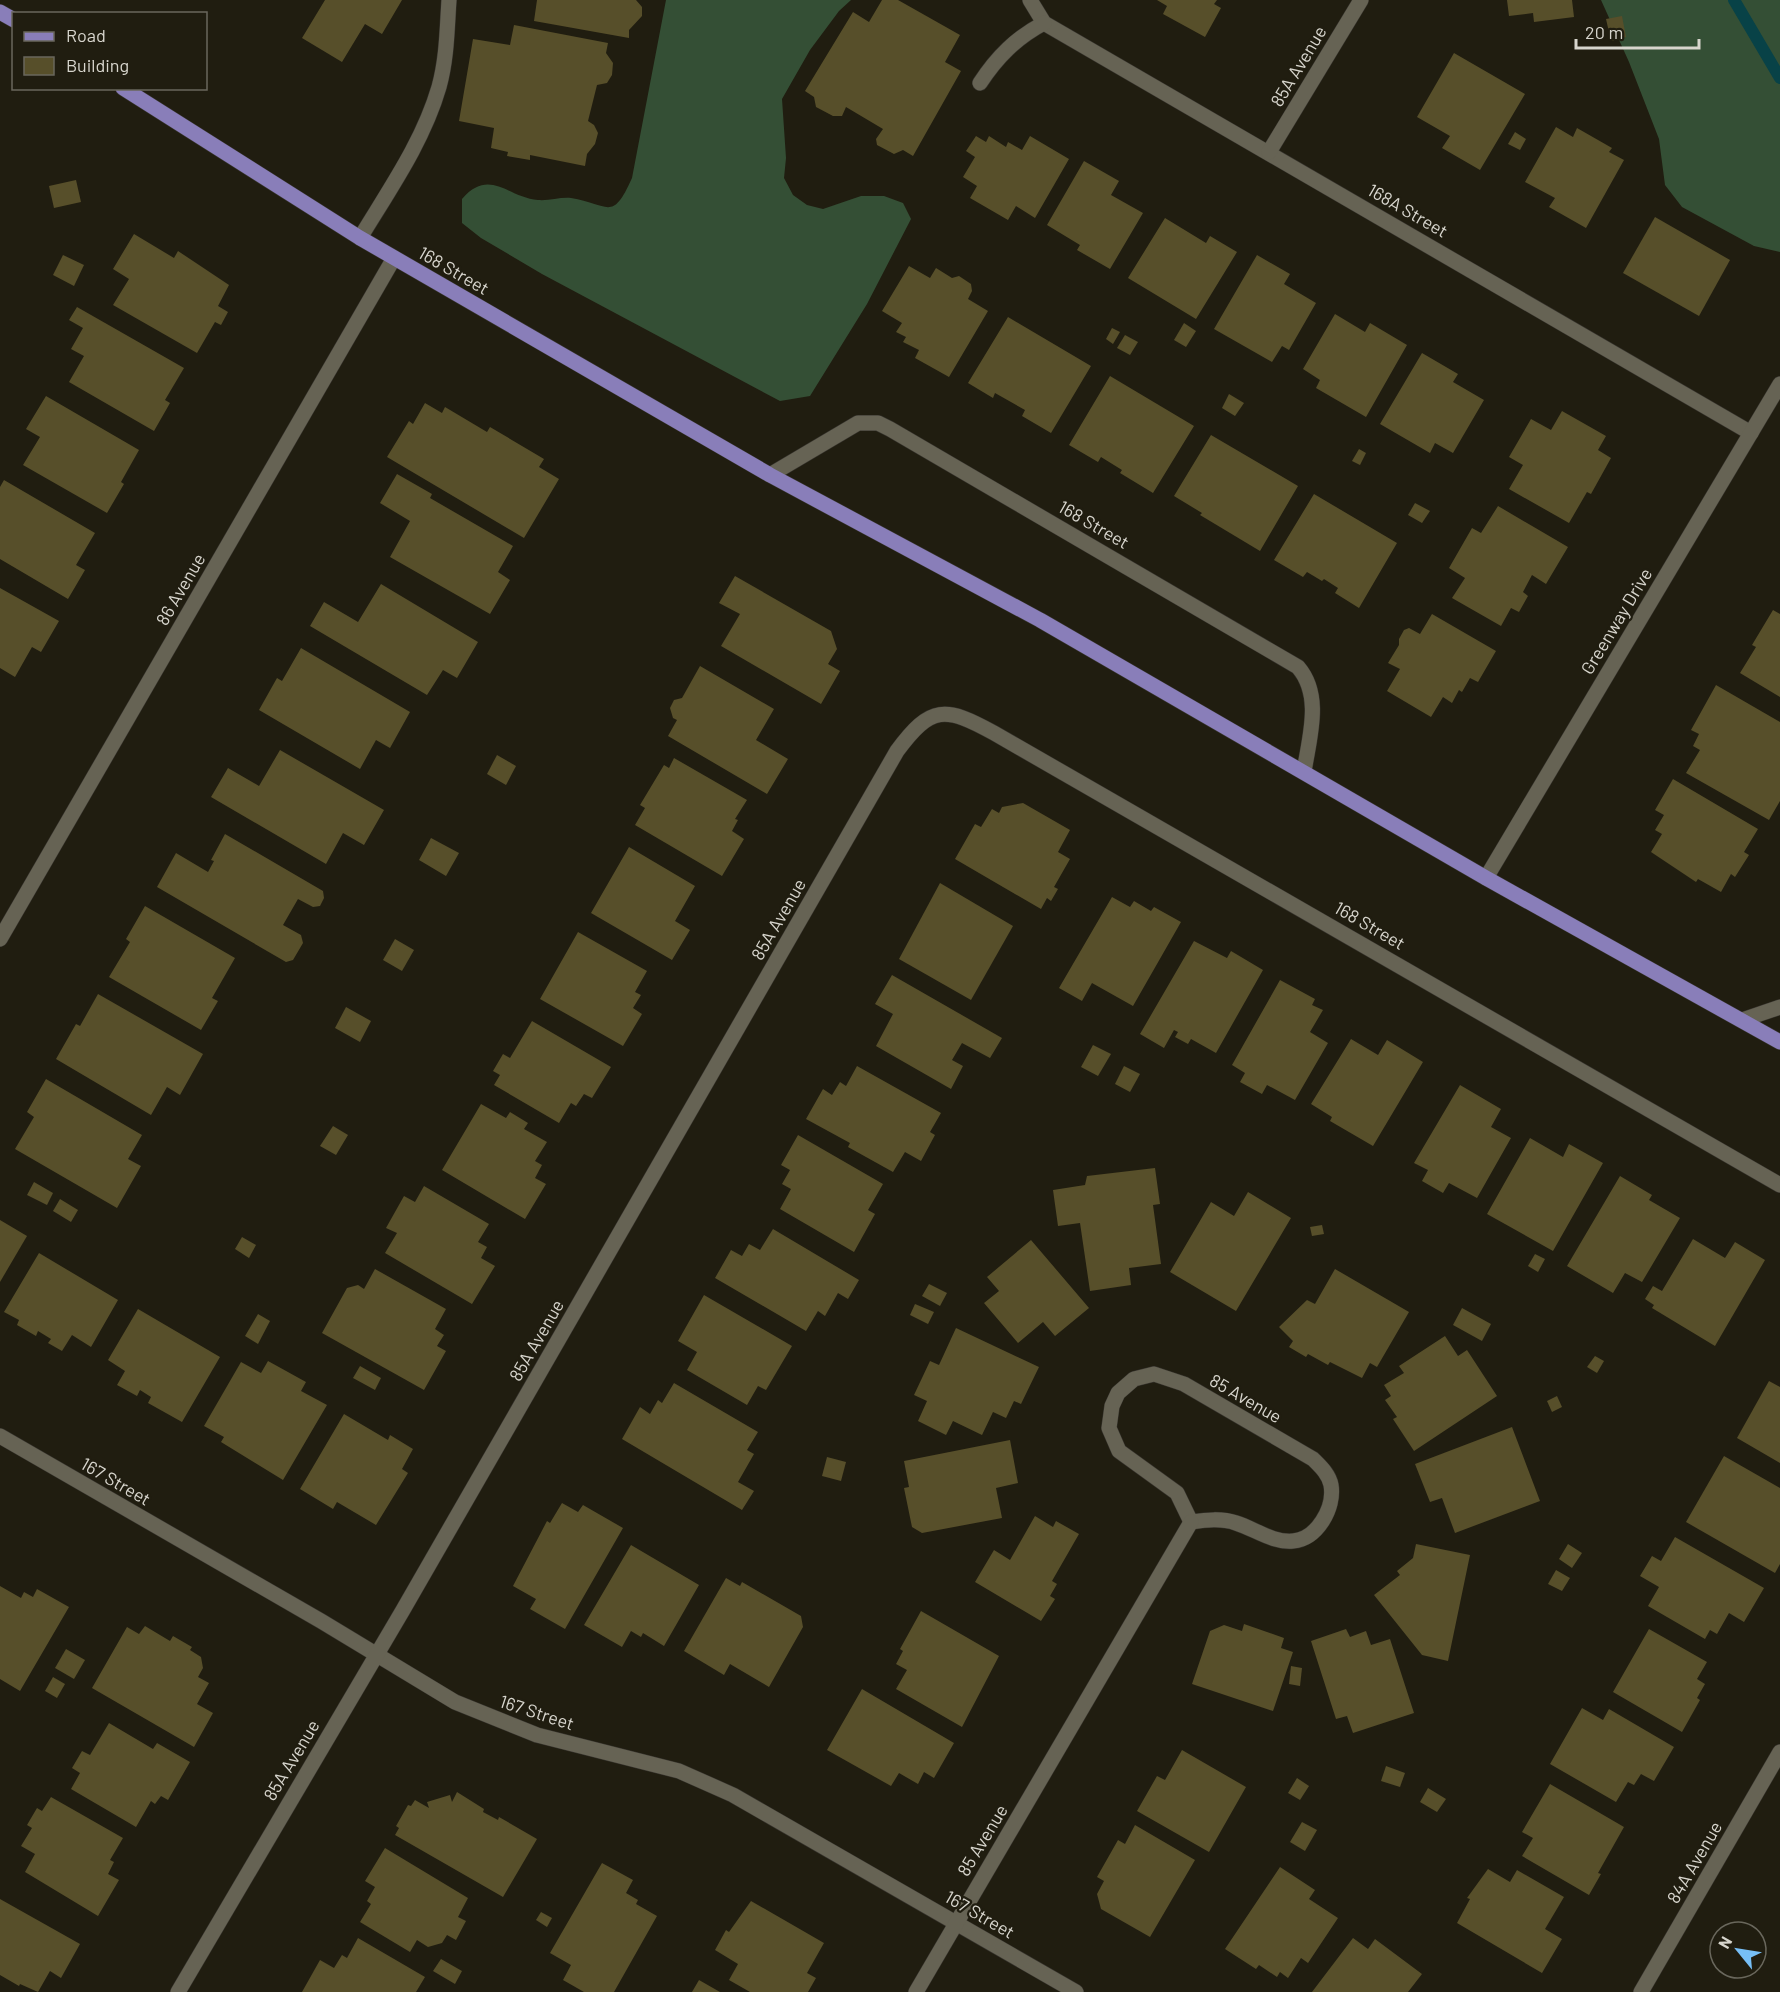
<svg xmlns="http://www.w3.org/2000/svg" width="1780" height="1992" font-family="Barlow,sans-serif">
<style>
.forest{fill:#344f35}
.lines{fill:none;stroke-linecap:round;stroke-linejoin:round}
.stream{stroke:#084247;stroke-width:12}
.building{fill:#574f2a}
.minor-casing{stroke:#37342e;stroke-width:16}
.major-casing{stroke:#37342e;stroke-width:16}
.minor{stroke:#666354;stroke-width:15}
.major{stroke:#897eb9;stroke-width:15}
.labels{text-anchor:middle;dominant-baseline:central;stroke-width:4.5;stroke-linejoin:round;paint-order:stroke}
.street-label{font-size:18px;fill:#d7d5cd;stroke:#201d10}
</style>
<rect width="100%" height="100%" fill="#201d10"/>
<g class="forest">
<path d="M666 0H851L839 11 810 50 782 99 786 158 784 178 793 195 807 205 823 209 861 196H884L903 203 911 219 867 304 810 396 780 401 542 274 481 238 462 223V199C490 167 508 198 538 200 549 201 560 197 571 198 609 204 612 223 632 178Z"/>
<path d="M1601 0H1780V252L1754 246 1682 207 1665 185 1659 139 1629 62Z"/>
</g>
<g class="lines">
<path class="stream" d="M1734 0 1780 78"/>
</g>
<g class="building">
<path d="M325 0H402L382 34 365 24 342 62 302 38Z"/>
<path d="M537 0H636L642 7V16L629 30V38L534 21Z"/>
<path d="M882 0H898L960 35 945 62 961 71 913 156 903 150 894 154 877 145 876 139 883 129 846 107 842 116H833L816 107 814 97 805 91 853 12 869 22Z"/>
<path d="M1157 0H1217L1214 4 1221 8 1205 37 1163 14 1167 6Z"/>
<path d="M1507 0H1572L1574 17 1534 22 1533 13 1509 16Z"/>
<path d="M1622 16 1626 37 1611 41 1606 19Z"/>
<path d="M514 25 608 43 606 53 613 63 612 75 607 83 597 85 588 121 594 125 598 133 595 144 587 154 585 166 530 155V160L507 156 508 152 491 148 494 128 459 121 473 39 510 45Z"/>
<path d="M1454 53 1525 94 1480 170 1442 148 1450 136 1417 117Z"/>
<path d="M1556 127 1573 137 1577 128 1612 148 1609 152 1624 160 1586 228 1549 207 1555 198 1525 182Z"/>
<path d="M1515 132 1526 139 1520 150 1508 144Z"/>
<path d="M976 136 986 142 989 136 1006 147 1008 142 1022 150 1030 136 1069 159 1035 218 1016 206 1008 220 970 198 977 186 963 177 975 157 966 151Z"/>
<path d="M1084 161 1119 181 1111 195 1143 213 1110 269 1077 250 1080 245 1047 225Z"/>
<path d="M76 180 81 202 54 208 49 186Z"/>
<path d="M1655 217 1730 260 1699 316 1623 273Z"/>
<path d="M1165 218 1206 243 1210 236 1237 252 1196 319 1128 278Z"/>
<path d="M134 234 174 258 178 251 229 285 218 306 228 312 221 325 215 322 197 353 113 305 129 279 113 269Z"/>
<path d="M63 255 84 265 74 286 53 275Z"/>
<path d="M1257 255 1290 274 1284 284 1316 303 1289 350 1282 346 1272 362 1214 329Z"/>
<path d="M909 266 930 278 936 268 952 278 959 276 971 284 972 291 968 299 988 311 949 377 915 358 919 350 903 342 906 337 896 332 902 323 882 311Z"/>
<path d="M77 307 184 368 165 400 170 403 154 431 69 382 84 356 71 349 83 328 69 320Z"/>
<path d="M1335 314 1365 332 1370 323 1407 345 1366 417 1316 388 1320 380 1303 369Z"/>
<path d="M1008 317 1091 366 1051 433 1022 416 1025 410 995 393 993 398 968 383Z"/>
<path d="M1184 323 1196 331 1186 347 1174 340Z"/>
<path d="M1112 328 1120 332 1113 344 1106 339Z"/>
<path d="M1125 335 1138 342 1130 355 1117 348Z"/>
<path d="M1422 353 1458 374 1453 382 1484 400 1453 453 1435 443 1430 453 1380 424Z"/>
<path d="M1110 376 1194 426 1153 493 1120 473 1122 470 1101 457 1098 462 1069 445Z"/>
<path d="M1229 394 1244 403 1235 416 1222 408Z"/>
<path d="M46 396 139 450 121 482 124 484 107 513 23 465 40 437 26 429Z"/>
<path d="M425 403 442 413 445 407 487 432 490 427 544 459 539 467 559 479 524 538 387 457 409 421 413 424Z"/>
<path d="M1562 411 1606 436 1598 450 1611 458 1591 494 1587 492 1569 523 1509 489 1523 465 1509 457 1531 419 1551 430Z"/>
<path d="M1211 435 1298 486 1260 551 1200 515 1202 513 1174 496Z"/>
<path d="M1359 449 1366 453 1360 465 1352 461Z"/>
<path d="M397 474 432 494 430 498 513 546 498 572 510 580 490 614 390 557 410 521 380 503Z"/>
<path d="M4 480 95 533 76 565 85 570 68 599 0 559V487Z"/>
<path d="M1314 494 1397 543 1359 608 1335 593 1338 588 1324 579 1322 581 1307 572 1303 577 1274 560Z"/>
<path d="M1415 503 1430 511 1422 523 1408 515Z"/>
<path d="M1498 506 1568 547 1546 584 1532 575 1523 592 1528 596 1519 612 1511 608 1501 626 1452 598 1465 578 1449 568 1472 528 1481 533Z"/>
<path d="M735 576 831 631 837 649 828 664 840 671 821 704 721 646 740 614 719 603Z"/>
<path d="M381 584 478 642 457 678 443 670 427 695 310 626 324 602 358 622Z"/>
<path d="M0 588 59 621 41 652 32 647 15 677 0 668Z"/>
<path d="M1773 610 1780 614V697L1740 673 1756 647 1752 645Z"/>
<path d="M1432 614 1496 651 1478 682 1470 678 1462 692 1459 690 1452 703 1443 697 1431 717 1387 691 1400 669 1388 663 1399 645V639L1404 630 1409 628 1420 634Z"/>
<path d="M301 648 410 712 390 748 376 740 360 769 259 710 277 678 282 681Z"/>
<path d="M700 666 774 709 756 740 788 759 767 794 668 736 677 720 673 718 670 708 674 700 682 698Z"/>
<path d="M1716 685 1780 722V801L1769 820 1686 773 1700 750 1693 746 1699 734 1691 730Z"/>
<path d="M280 750 384 810 364 845 343 833 326 864 211 797 228 768 259 786Z"/>
<path d="M497 755 516 766 506 785 487 774Z"/>
<path d="M674 758 747 800 735 819 738 820 732 831 744 839 722 876 635 825 645 808 640 805 664 765 669 768Z"/>
<path d="M1673 779 1758 829 1744 852 1749 855 1735 877 1731 874 1721 892 1698 879 1696 882 1651 852 1662 834 1655 830 1664 815 1655 810Z"/>
<path d="M1023 803 1070 830 1058 852 1070 859 1054 887 1058 889 1051 901 1047 898 1041 909 955 859 975 824 981 827 992 809 999 813 1002 807Z"/>
<path d="M225 834 323 891 324 898 320 906 313 907 298 899 283 925 301 935 303 943 293 960 286 962 157 887 176 853 208 872 214 861 211 860Z"/>
<path d="M431 838 459 853 446 876 419 860Z"/>
<path d="M629 847 695 886 675 921 690 930 672 960 591 913Z"/>
<path d="M940 883 1013 926 971 1000 899 959Z"/>
<path d="M1112 897 1130 907 1134 901 1151 911 1154 907 1181 922 1133 1006 1092 983 1082 1001 1059 988Z"/>
<path d="M145 906 235 958 212 998 218 1001 201 1030 109 977 130 942 126 939Z"/>
<path d="M578 932 647 971 635 992 641 995 633 1008 642 1014 623 1046 540 999Z"/>
<path d="M395 939 414 950 402 971 383 960Z"/>
<path d="M1194 941 1227 958 1231 951 1263 970 1216 1053 1191 1039 1188 1044 1175 1037 1178 1032 1174 1030 1164 1048 1140 1034Z"/>
<path d="M892 975 1002 1038 990 1058 962 1043 952 1060 963 1066 951 1089 876 1046 893 1014 875 1004Z"/>
<path d="M1280 980 1315 999 1312 1005 1323 1010 1310 1032 1328 1043 1295 1100 1267 1085 1262 1094 1240 1082 1245 1073 1232 1065Z"/>
<path d="M98 994 203 1054 180 1095 167 1087 151 1115 56 1059 76 1024 80 1026Z"/>
<path d="M346 1007 371 1021 360 1042 335 1028Z"/>
<path d="M532 1021 611 1067 592 1098 584 1094 576 1106 571 1103 559 1123 494 1085 500 1075 493 1071 503 1054 510 1058Z"/>
<path d="M1351 1039 1378 1055 1387 1040 1423 1062 1373 1146 1330 1121 1332 1117 1311 1104Z"/>
<path d="M1093 1045 1111 1054 1098 1076 1081 1067Z"/>
<path d="M857 1066 941 1113 930 1132 935 1135 921 1161 905 1152 893 1172 848 1147 850 1143 806 1119 823 1089 832 1095 840 1082 846 1086Z"/>
<path d="M1124 1066 1140 1074 1130 1092 1115 1084Z"/>
<path d="M46 1079 142 1135 128 1159 141 1166 117 1208 15 1149 34 1117 27 1112Z"/>
<path d="M1460 1085 1501 1109 1491 1127 1511 1138 1477 1198 1449 1183 1443 1193 1422 1181 1428 1170 1414 1163Z"/>
<path d="M481 1104 506 1118 510 1112 528 1123 524 1129 547 1142 535 1161 542 1165 535 1178 546 1184 525 1219 442 1170Z"/>
<path d="M333 1126 348 1135 336 1155 320 1146Z"/>
<path d="M798 1135 883 1184 868 1210 875 1214 854 1252 780 1209 791 1189 782 1184 790 1170 781 1165Z"/>
<path d="M1530 1138 1563 1157 1569 1144 1603 1163 1553 1251 1487 1214Z"/>
<path d="M1155 1168 1160 1204 1153 1205 1161 1264 1129 1268 1131 1285 1090 1291 1080 1223 1058 1226 1053 1190 1085 1185 1087 1176Z"/>
<path d="M1620 1176 1652 1195 1649 1200 1680 1218 1642 1282 1625 1273 1613 1293 1567 1266Z"/>
<path d="M34 1182 53 1193 47 1205 27 1195Z"/>
<path d="M424 1186 489 1224 478 1242 487 1247 481 1258 495 1266 472 1304 385 1253 397 1233 386 1228 404 1196 415 1202Z"/>
<path d="M1248 1192 1291 1218 1236 1311 1170 1272 1211 1202 1234 1216Z"/>
<path d="M60 1199 78 1210 71 1222 53 1211Z"/>
<path d="M0 1220 27 1236 0 1282Z"/>
<path d="M1322 1225 1324 1234 1312 1236 1310 1227Z"/>
<path d="M773 1229 859 1280 848 1299 838 1293 825 1316 818 1311 806 1331 715 1278 731 1250 742 1256 749 1244 760 1250Z"/>
<path d="M242 1237 256 1245 249 1258 235 1249Z"/>
<path d="M1693 1239 1725 1258 1735 1242 1765 1260 1715 1346 1652 1308 1654 1305 1645 1299 1653 1286 1662 1291Z"/>
<path d="M1031 1240 1089 1308 1055 1336 1043 1322 1018 1343 984 1303 999 1291 987 1277Z"/>
<path d="M39 1253 118 1300 91 1347 72 1335 62 1351 48 1343 51 1339 38 1331 36 1336 17 1325 19 1320 4 1312Z"/>
<path d="M1535 1254 1545 1259 1538 1272 1528 1266Z"/>
<path d="M375 1269 446 1309 435 1329 444 1335 437 1346 446 1351 424 1390 322 1333 347 1288 358 1285 364 1289Z"/>
<path d="M1335 1269 1409 1312 1377 1367 1370 1363 1362 1378 1330 1362 1328 1365 1308 1354 1306 1357 1289 1347 1293 1341 1279 1327 1307 1300 1315 1304Z"/>
<path d="M929 1284 947 1293 940 1306 922 1296Z"/>
<path d="M704 1295 792 1346 766 1390 758 1386 747 1405 687 1370 697 1352 678 1341Z"/>
<path d="M915 1304 934 1312 928 1324 910 1315Z"/>
<path d="M1462 1308 1491 1324 1482 1341 1453 1325Z"/>
<path d="M138 1309 220 1357 182 1422 148 1403 151 1397 140 1390 137 1396 117 1385 125 1371 108 1360Z"/>
<path d="M258 1314 270 1321 258 1344 245 1336Z"/>
<path d="M956 1328 1039 1367 1021 1404 1014 1401 1006 1418 993 1412 982 1435 953 1421 946 1435 918 1421 927 1401 914 1395 930 1361 939 1365Z"/>
<path d="M1445 1336 1458 1356 1467 1350 1497 1396 1414 1451 1393 1419 1397 1417 1385 1400 1391 1396 1384 1385 1404 1373 1399 1366Z"/>
<path d="M1595 1356 1604 1361 1597 1373 1587 1367Z"/>
<path d="M268 1361 306 1382 301 1391 327 1405 283 1480 221 1442 224 1437 204 1426 241 1362 261 1373Z"/>
<path d="M360 1366 381 1378 375 1390 353 1378Z"/>
<path d="M1769 1381 1780 1387V1463L1737 1438Z"/>
<path d="M674 1383 758 1432 747 1450 754 1454 738 1482 754 1491 742 1510 622 1439 640 1407 650 1414 658 1400 662 1403Z"/>
<path d="M1557 1396 1562 1407 1552 1412 1547 1401Z"/>
<path d="M344 1414 388 1440 390 1435 413 1449 402 1469 408 1473 376 1525 337 1502 333 1509 300 1489Z"/>
<path d="M1512 1427 1540 1501 1455 1533 1442 1498 1430 1502 1415 1464Z"/>
<path d="M1010 1440 1018 1483 996 1488 1002 1518 922 1533 912 1527 904 1488 909 1487 904 1461Z"/>
<path d="M1724 1456 1780 1488V1564L1775 1573 1686 1522Z"/>
<path d="M827 1457 846 1462 841 1481 822 1476Z"/>
<path d="M562 1503 578 1512 583 1505 623 1528 565 1629 530 1609 536 1599 513 1586 547 1521 550 1523Z"/>
<path d="M1035 1516 1053 1527 1056 1521 1079 1534 1052 1581 1057 1584 1050 1596 1055 1599 1041 1621 975 1582 994 1550 1010 1560Z"/>
<path d="M1675 1537 1764 1588 1744 1622 1729 1613 1717 1634 1710 1630 1705 1639 1648 1606 1659 1587 1640 1576 1652 1556 1661 1561Z"/>
<path d="M1416 1544 1470 1555 1448 1661 1422 1655 1374 1595 1400 1575 1397 1571 1413 1558Z"/>
<path d="M1568 1544 1582 1553 1572 1568 1559 1559Z"/>
<path d="M631 1545 699 1585 664 1646 643 1633 641 1637 631 1631 622 1647 584 1625Z"/>
<path d="M1556 1570 1570 1578 1562 1591 1548 1584Z"/>
<path d="M726 1578 740 1586 742 1582 801 1616 803 1627 769 1687 730 1664 724 1675 684 1651Z"/>
<path d="M0 1586 21 1598 24 1592 33 1597 37 1589 69 1607 20 1691 0 1679Z"/>
<path d="M921 1611 999 1656 962 1727 896 1689 907 1670 896 1664 903 1651 900 1649Z"/>
<path d="M1244 1624 1284 1638 1281 1648 1293 1652 1273 1711 1192 1684 1210 1631 1224 1625 1242 1631Z"/>
<path d="M145 1626 170 1641 173 1636 192 1647 190 1650 201 1657 203 1668 198 1677 209 1683 197 1704 213 1713 194 1747 92 1688 127 1627 139 1634Z"/>
<path d="M1346 1629 1350 1637 1366 1631 1371 1645 1390 1639 1414 1713 1353 1733 1347 1716 1336 1719 1311 1641Z"/>
<path d="M1649 1629 1707 1662 1697 1679 1705 1684 1697 1698 1700 1700 1682 1732 1613 1692Z"/>
<path d="M66 1649 85 1660 74 1679 55 1668Z"/>
<path d="M1291 1666 1302 1668 1300 1686 1289 1684Z"/>
<path d="M53 1677 65 1684 57 1698 45 1691Z"/>
<path d="M862 1689 954 1743 934 1778 924 1772 918 1784 899 1773 891 1786 827 1750Z"/>
<path d="M1582 1708 1603 1720 1609 1709 1674 1747 1654 1781 1641 1774 1634 1785 1628 1782 1616 1802 1550 1764Z"/>
<path d="M109 1723 153 1749 157 1743 190 1762 168 1800 161 1796 155 1804 151 1801 136 1827 71 1789 80 1773 72 1768 82 1751 90 1755Z"/>
<path d="M1182 1750 1246 1787 1209 1852 1137 1811 1157 1776 1165 1780Z"/>
<path d="M1386 1766 1405 1773 1400 1787 1381 1781Z"/>
<path d="M1297 1778 1309 1786 1300 1800 1288 1793Z"/>
<path d="M1550 1784 1624 1827 1598 1873 1601 1874 1589 1895 1522 1856 1533 1838 1522 1832Z"/>
<path d="M1428 1788 1446 1799 1437 1812 1420 1802Z"/>
<path d="M457 1792 484 1809 483 1812 498 1820 499 1817 537 1839 503 1897 395 1835 399 1828 396 1826 408 1805 411 1806 415 1800 429 1808 427 1802 450 1795 452 1802Z"/>
<path d="M51 1797 123 1838 110 1860 114 1862 108 1874 119 1880 98 1916 25 1872 35 1854 21 1846 32 1828 27 1825 37 1808 42 1811Z"/>
<path d="M1302 1822 1317 1830 1305 1851 1290 1842Z"/>
<path d="M1135 1825 1195 1860 1150 1937 1101 1909 1097 1894 1104 1881 1097 1877 1118 1840 1125 1844Z"/>
<path d="M385 1848 468 1898 458 1917 466 1921 456 1940 447 1935 442 1943 428 1947 417 1940 410 1952 360 1922 371 1904 367 1901 375 1887 365 1881Z"/>
<path d="M602 1863 633 1880 626 1893 638 1900 636 1904 657 1916 614 1992H584L563 1980 571 1965 550 1953Z"/>
<path d="M1280 1867 1315 1890 1309 1899 1338 1918 1308 1963 1301 1958 1288 1978 1280 1972 1277 1977 1259 1965 1256 1969 1225 1949Z"/>
<path d="M1488 1869 1510 1882 1517 1870 1564 1897 1545 1929 1562 1939 1542 1973 1457 1923 1470 1899 1467 1898Z"/>
<path d="M0 1899 80 1944 61 1978 50 1971 38 1992 20 1984 19 1986 0 1975Z"/>
<path d="M751 1901 824 1943 807 1973 816 1978 808 1992H750L729 1980 738 1964 715 1950 726 1930 729 1932Z"/>
<path d="M541 1912 552 1918 547 1927 536 1920Z"/>
<path d="M358 1938 425 1977 416 1992H302L320 1960 334 1968 342 1955 347 1958Z"/>
<path d="M1353 1938 1368 1949 1375 1939 1422 1974 1408 1992H1312Z"/>
<path d="M441 1959 462 1971 455 1984 433 1971Z"/>
<path d="M699 1980 720 1992H692Z"/>
</g>
<g class="lines">
<g class="minor-casing">
<g id="minor">
<path d="M1030 0 1044 23 1751 433"/>
<path d="M980 83C997 57 1016 38 1044 23"/>
<path d="M1269 152 1361 0"/>
<path d="M360 238C389 190 423 142 439 87 447 58 447 29 449 0"/>
<path d="M770 475 858 423H878L890 429 1298 667C1323 696 1309 738 1304 772"/>
<path d="M1486 878 1780 384"/>
<path d="M0 939 394 258"/>
<path d="M1742 1020 1780 1007"/>
<path d="M1154 1374 1184 1384 1313 1459C1320 1466 1329 1474 1331 1485 1335 1508 1317 1539 1293 1541 1273 1543 1255 1529 1236 1523 1221 1518 1206 1520 1191 1522L1177 1493 1119 1451 1109 1428 1112 1406 1118 1393 1134 1379Z"/>
<path d="M0 1436 321 1621 455 1702 537 1735 679 1771 733 1795 1076 1992"/>
<path d="M178 1992 403 1610 897 751C931 705 945 706 994 733L1780 1185"/>
<path d="M916 1992 1191 1522"/>
<path d="M1641 1992 1780 1752"/>
</g>
</g>
<g class="major-casing">
<g id="major">
<path d="M0 12 14 20"/>
<path d="M123 88 360 238 770 475 1040 620 1486 878 1780 1042"/>
</g>
</g>
<use href="#minor" class="minor"/>
<use href="#major" class="major"/>
</g>
<g class="labels">
<g class="street-label">
<text transform="translate(1298 66) rotate(-59)">85A Avenue</text>
<text transform="translate(1408 210) rotate(30)">168A Street</text>
<text transform="translate(454 270) rotate(30)">168 Street</text>
<text transform="translate(1094 524) rotate(30)">168 Street</text>
<text transform="translate(180 589) rotate(-60)">86 Avenue</text>
<text transform="translate(1616 621) rotate(-59)">Greenway Drive</text>
<text transform="translate(778 919) rotate(-60)">85A Avenue</text>
<text transform="translate(1370 925) rotate(30)">168 Street</text>
<text transform="translate(536 1340) rotate(-60)">85A Avenue</text>
<text transform="translate(1246 1398) rotate(30)">85 Avenue</text>
<text transform="translate(116 1481) rotate(30)">167 Street</text>
<text transform="translate(537 1712) rotate(18)">167 Street</text>
<text transform="translate(291 1760) rotate(-59)">85A Avenue</text>
<text transform="translate(982 1840) rotate(-59)">85 Avenue</text>
<text transform="translate(1694 1862) rotate(-60)">84A Avenue</text>
<text transform="translate(980 1914) rotate(30)">167 Street</text>
</g>
</g>
<rect x="12" y="12" width="195" height="78" fill="#201d10" stroke="#69675c" stroke-width="1.5"/>
<rect x="24" y="32" width="30" height="9" fill="#897eb9" stroke="#69675c" stroke-width="1.5"/>
<text x="66" y="42" font-size="18" fill="#d7d5cd">Road</text>
<rect x="24" y="57" width="30" height="18" fill="#574f2a" stroke="#69675c" stroke-width="1.5"/>
<text x="66" y="72" font-size="18" fill="#d7d5cd">Building</text>
<g transform="translate(1738 1950) rotate(300)"><circle r="28" fill="#201d10" stroke="#69675c" stroke-width="1.5"/>
<path d="M0-4.5L10 22L0 15L-10 22Z" fill="#77bff7"/>
<text y="-9" font-size="16" font-weight="bold" text-anchor="middle" fill="#d7d5cd">N</text>
</g>
<path d="M1576 39v9h123v-9" fill="none" stroke="#d7d5cd" stroke-width="3"/>
<text x="1585" y="39" font-size="18" fill="#d7d5cd" stroke="#201d10" stroke-width="4.5" paint-order="stroke">20 m</text>
</svg>
